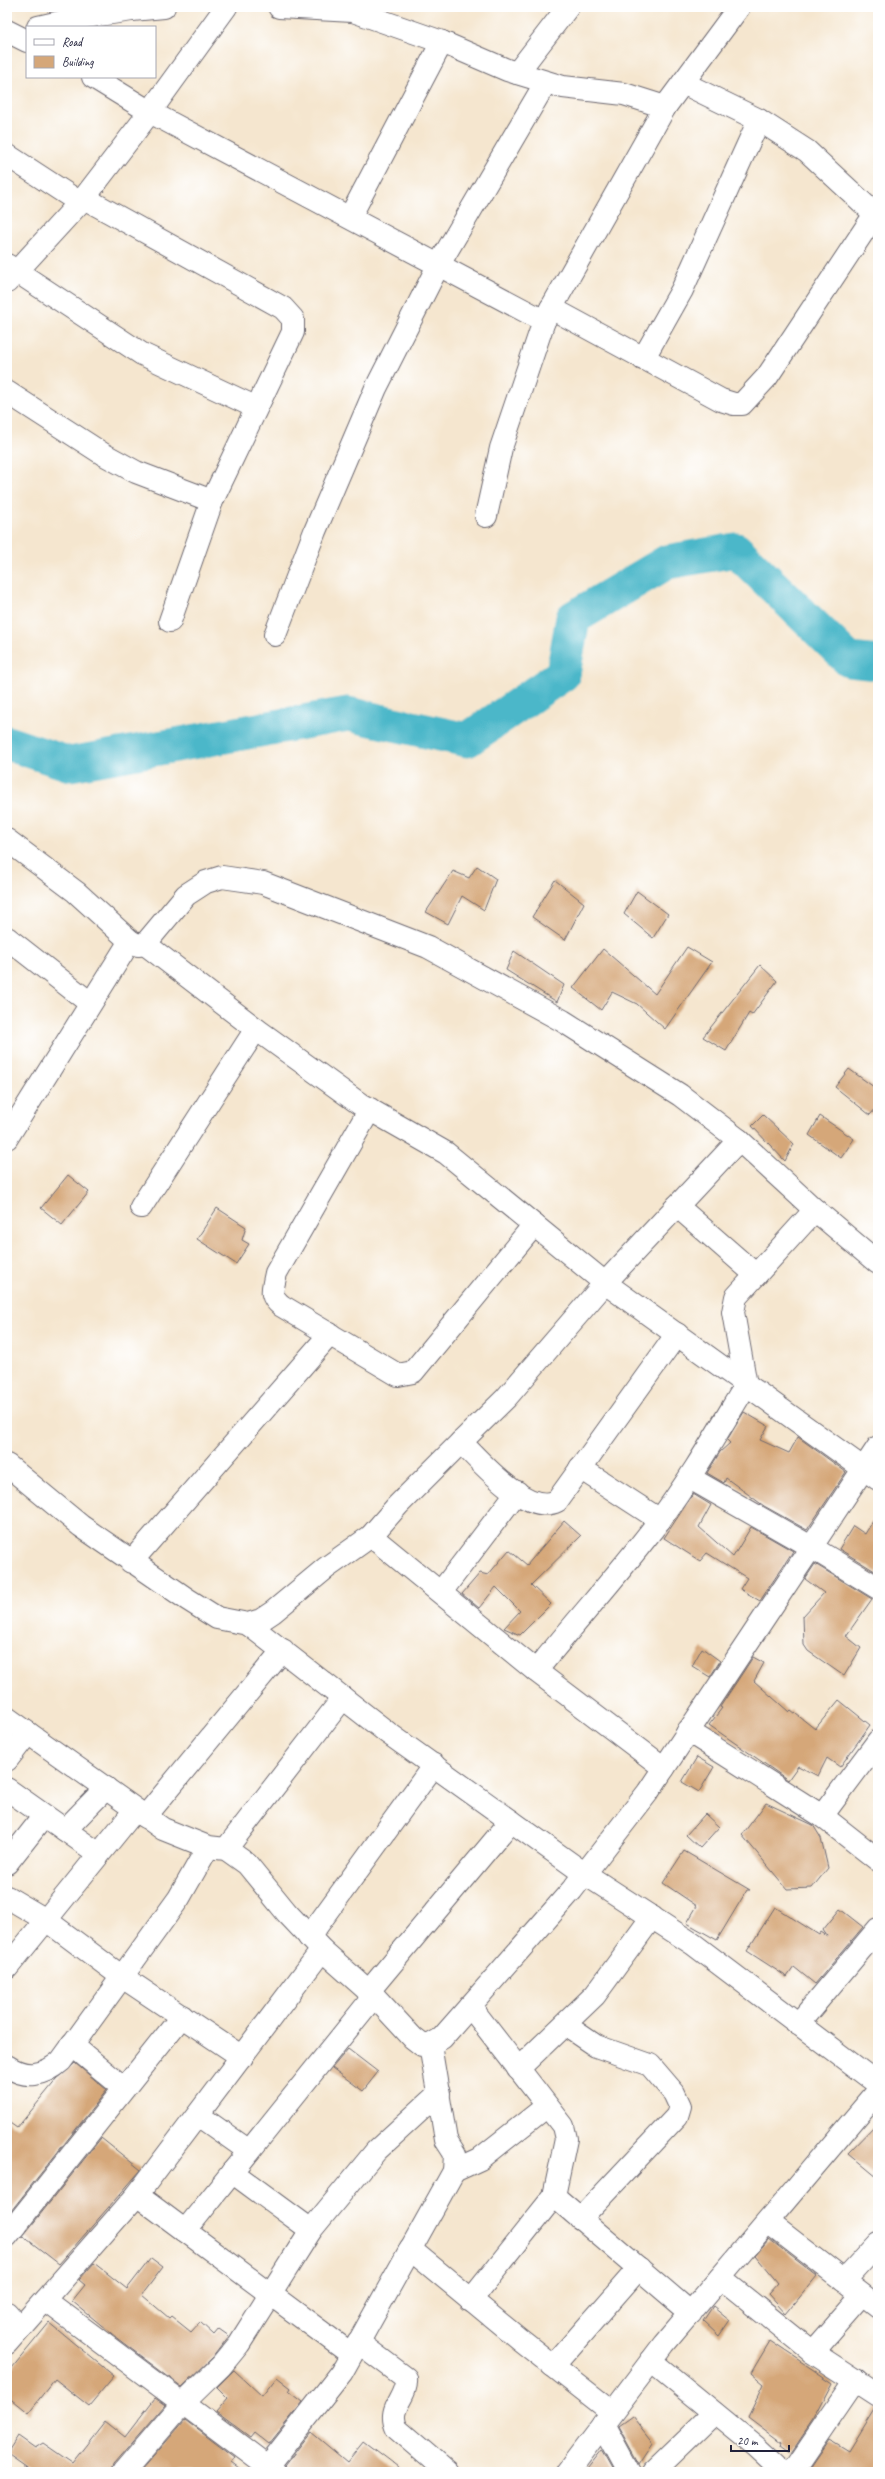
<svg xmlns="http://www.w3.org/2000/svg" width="885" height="2479" font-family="Caveat,sans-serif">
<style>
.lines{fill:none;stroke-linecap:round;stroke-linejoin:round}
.river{stroke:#4cb7c9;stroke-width:35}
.building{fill:#d5a779}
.minor-casing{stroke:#6c676f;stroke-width:24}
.minor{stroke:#fff;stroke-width:22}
</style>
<rect width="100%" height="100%" fill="#fff"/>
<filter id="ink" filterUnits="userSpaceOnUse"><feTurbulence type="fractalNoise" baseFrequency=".025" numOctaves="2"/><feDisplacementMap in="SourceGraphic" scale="8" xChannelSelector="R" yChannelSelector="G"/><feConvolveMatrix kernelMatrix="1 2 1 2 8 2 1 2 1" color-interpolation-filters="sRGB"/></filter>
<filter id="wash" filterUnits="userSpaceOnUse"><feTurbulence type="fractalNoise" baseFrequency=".012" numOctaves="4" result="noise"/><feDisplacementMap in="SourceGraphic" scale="16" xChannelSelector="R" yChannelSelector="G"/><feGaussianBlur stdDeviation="0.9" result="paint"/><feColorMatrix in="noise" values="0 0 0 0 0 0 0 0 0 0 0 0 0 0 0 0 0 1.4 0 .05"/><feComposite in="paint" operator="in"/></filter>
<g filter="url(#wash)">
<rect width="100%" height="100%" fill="#f5e6cf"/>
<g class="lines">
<path class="river" d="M7 743 70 764 348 714 467 740 563 674 573 618 667 562 736 550 849 660 878 663"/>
</g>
<g id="blocks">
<g class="building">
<path d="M477 866 496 879 484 910 462 896 448 924 426 912 453 871 469 878Z"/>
<path d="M555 880 584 903 565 940 532 917Z"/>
<path d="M637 891 668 914 653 938 624 914Z"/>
<path d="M687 947 712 962 665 1029 637 1004 612 992 601 1010 573 988 603 949 655 994Z"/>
<path d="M514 951 564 985 557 1002 506 970Z"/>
<path d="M760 965 777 981 752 1015 749 1013 726 1051 703 1037Z"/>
<path d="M849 1069 878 1090V1106L870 1115 835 1087Z"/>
<path d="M763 1115 794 1144 785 1161 752 1126Z"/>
<path d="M820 1116 854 1139 841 1158 809 1135Z"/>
<path d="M68 1175 89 1192 62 1225 41 1208Z"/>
<path d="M217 1208 246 1227 242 1240 249 1244 236 1264 197 1239Z"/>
<path d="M744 1412 768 1426 760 1440 789 1453 798 1437 846 1472 807 1530 764 1506 726 1478 724 1483 707 1473 720 1452 730 1443 727 1440Z"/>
<path d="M693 1494 711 1505 699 1527 733 1557 751 1527 793 1551 760 1601 740 1589 747 1578 707 1553 700 1561 664 1538Z"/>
<path d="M878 1513V1573L839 1549 853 1526 865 1534Z"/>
<path d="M564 1521 581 1536 531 1585 551 1604 520 1635 504 1628 520 1611 496 1587 479 1608 462 1594 480 1573 488 1575 509 1550 527 1565Z"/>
<path d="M815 1564 872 1599 846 1636 861 1648 844 1676 808 1651 804 1645 803 1616 824 1593 805 1579Z"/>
<path d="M702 1648 720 1661 710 1677 692 1666Z"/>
<path d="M753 1657 764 1663 754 1681 789 1712 791 1710 815 1729 839 1700 870 1725 840 1767 827 1758 818 1776 798 1766 788 1780 709 1725 722 1708 720 1707Z"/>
<path d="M697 1757 714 1767 699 1792 682 1782Z"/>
<path d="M766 1803 813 1825 821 1838 828 1868 812 1888 787 1889 742 1835Z"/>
<path d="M705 1814 719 1827 700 1848 686 1835Z"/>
<path d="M684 1851 750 1890H747L717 1940 687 1923 697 1906 663 1883Z"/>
<path d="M775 1907 819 1935 821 1932 827 1936 823 1930 840 1909 863 1927 815 1984 794 1967 787 1977 747 1951Z"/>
<path d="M348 2049 378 2072 363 2091 332 2068Z"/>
<path d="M75 2063 107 2090 7 2216V2121L17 2128 57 2079Z"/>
<path d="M878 2122V2178L848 2153Z"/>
<path d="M101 2138 141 2170 59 2264 23 2236Z"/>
<path d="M769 2239 817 2276 786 2314 768 2294 778 2283 755 2255Z"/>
<path d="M151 2258 163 2267 142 2295 169 2318 171 2316 191 2332 200 2322 214 2335 219 2329 229 2336 212 2358 182 2387 118 2339 72 2301 85 2285 79 2280 94 2263 127 2289Z"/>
<path d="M713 2306 730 2320 719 2336 703 2321Z"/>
<path d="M49 2323 114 2376 89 2406 55 2379 28 2413 7 2396V2374Z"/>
<path d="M770 2341 833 2383 814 2419 791 2453 780 2445 781 2442 748 2417 764 2384 751 2373Z"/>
<path d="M234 2370 262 2396 277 2377 291 2388 289 2391 303 2402 269 2444 254 2432 250 2437 216 2412 228 2398 217 2387Z"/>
<path d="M155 2398 165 2405 114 2464 112 2472H34L7 2453 18 2436 35 2448 43 2443 72 2463 105 2421 125 2437Z"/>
<path d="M875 2407H878V2472H815L810 2469 830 2440 848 2451Z"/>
<path d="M632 2416 653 2443 639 2464 618 2426Z"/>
<path d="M185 2420 235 2458 231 2463 243 2472H140Z"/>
<path d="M311 2432 347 2462 364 2441 405 2472H291L285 2465Z"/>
<path d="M602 2449 615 2472H584Z"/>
</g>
</g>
</g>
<g filter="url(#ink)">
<use href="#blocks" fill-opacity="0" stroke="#6c676f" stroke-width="1"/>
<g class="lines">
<g class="minor-casing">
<g id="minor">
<path d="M279 7 353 11 442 42 507 70 563 87 624 94 665 107"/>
<path d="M132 10 164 7"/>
<path d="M38 27 78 18 132 10 136 7"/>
<path d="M7 31 27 41"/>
<path d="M517 73 568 7"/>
<path d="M93 77 150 112 544 321"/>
<path d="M683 83 759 120 807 151 878 217"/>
<path d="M7 155 79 202"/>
<path d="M84 198 283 308 293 319V332L212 501 170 621"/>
<path d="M350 217 442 42"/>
<path d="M7 265 142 354 255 407"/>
<path d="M7 282 84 198 150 112 226 7"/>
<path d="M551 308 721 400 734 404H742L767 377 875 214"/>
<path d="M643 359 682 290 759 120"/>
<path d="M7 392 103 454 136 472 212 501"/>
<path d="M486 516 501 448 544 321 665 107 739 7"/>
<path d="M275 635 315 531 376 388 438 266 546 82"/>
<path d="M7 840 76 892 130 941 138 945 145 944 186 895 206 882 222 877 263 883 428 947 563 1021 680 1095 739 1140 815 1210 878 1263"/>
<path d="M7 938 90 1003"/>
<path d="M145 944 256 1029 360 1104 446 1153 605 1283 878 1479"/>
<path d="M370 1109 276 1273C273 1289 268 1295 282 1306L398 1375 413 1372 534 1225"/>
<path d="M7 1138 130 941"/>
<path d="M677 1206 756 1275"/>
<path d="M141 1207 256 1029"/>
<path d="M677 1334 557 1501C527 1516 481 1462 461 1442L506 1398 605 1283 739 1140"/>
<path d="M7 1465 81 1526 187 1599 217 1618 248 1624 261 1620 273 1612 326 1568 371 1536 398 1505 461 1442"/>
<path d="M580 1468 660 1520"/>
<path d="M690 1478 811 1547 878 1588"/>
<path d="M371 1536 536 1671 664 1768"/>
<path d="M131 1562 330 1334"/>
<path d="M441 1592 517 1492"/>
<path d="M248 1624 388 1733 585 1874 693 1944 878 2084"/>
<path d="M536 1671C576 1621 620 1573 659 1521 692 1477 718 1431 746 1385L733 1312 736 1297 815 1210"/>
<path d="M7 1718 163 1829 208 1847 226 1849 247 1864 287 1913 322 1950 374 1996 413 2038 422 2045H430L442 2038 572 1890 648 1792 878 1447"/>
<path d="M688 1731 822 1816 878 1860"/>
<path d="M7 1760 28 1733"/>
<path d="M7 1789 99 1854"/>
<path d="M822 1816 878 1741"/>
<path d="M145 1817 283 1650"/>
<path d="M65 1830 106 1788"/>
<path d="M226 1849 343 1698"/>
<path d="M7 1863 44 1816"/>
<path d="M7 1897 46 1920 121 1976 242 2057"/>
<path d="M309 1937 434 1765"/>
<path d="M7 1968 135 1810"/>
<path d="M368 1992 511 1821"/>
<path d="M470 2006 563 2126 566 2139 554 2196 471 2300"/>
<path d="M798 2024 878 1929"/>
<path d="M565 2025 596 2046 650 2065 674 2093 680 2106 677 2116 580 2219"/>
<path d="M72 2045 124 2088"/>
<path d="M7 2066C26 2079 44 2076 61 2061L179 1898 208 1847"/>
<path d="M518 2069 595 1995 652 1917"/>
<path d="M198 2115 249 2151"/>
<path d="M454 2171 480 2159 547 2106"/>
<path d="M232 2172 311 2230"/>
<path d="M137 2195 351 2354"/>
<path d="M554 2196 691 2313"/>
<path d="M768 2222 878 2307"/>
<path d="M185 2231 374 1996"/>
<path d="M7 2236 182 2016"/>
<path d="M410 2249 519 2339 612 2412"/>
<path d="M720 2278 812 2352 878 2395"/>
<path d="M844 2281 878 2244"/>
<path d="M45 2300 275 2472"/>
<path d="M7 2313 20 2328"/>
<path d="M358 2342 406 2378C408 2398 386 2407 397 2429L447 2472"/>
<path d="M7 2343 137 2195 322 1950"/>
<path d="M812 2352 862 2295"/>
<path d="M651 2361 756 2447 783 2472"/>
<path d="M553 2366 639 2268"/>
<path d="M603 2424 629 2472"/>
<path d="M268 2466 342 2372 454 2171 455 2154 446 2140 430 2045"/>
<path d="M124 2472 183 2403 221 2366 239 2344 311 2230 376 2151 439 2093"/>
<path d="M567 2472 664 2344 878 2091"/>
<path d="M653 2472 714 2413"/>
<path d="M793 2472 856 2380"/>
</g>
</g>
<use href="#minor" class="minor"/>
</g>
</g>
<rect width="885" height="2479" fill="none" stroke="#fff" stroke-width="24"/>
<rect x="26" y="26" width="130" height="52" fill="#ffffff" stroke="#a7a7b1"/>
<rect x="34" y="39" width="20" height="6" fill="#ffffff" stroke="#a7a7b1"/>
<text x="62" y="46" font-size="12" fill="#22223b">Road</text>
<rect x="34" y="56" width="20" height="12" fill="#d5a779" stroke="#a7a7b1"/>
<text x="62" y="66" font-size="12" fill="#22223b">Building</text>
<path d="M731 2445v6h58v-6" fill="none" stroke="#22223b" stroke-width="2"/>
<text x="737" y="2445" font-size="12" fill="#22223b" stroke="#ffffff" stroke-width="3" paint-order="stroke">20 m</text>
</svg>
